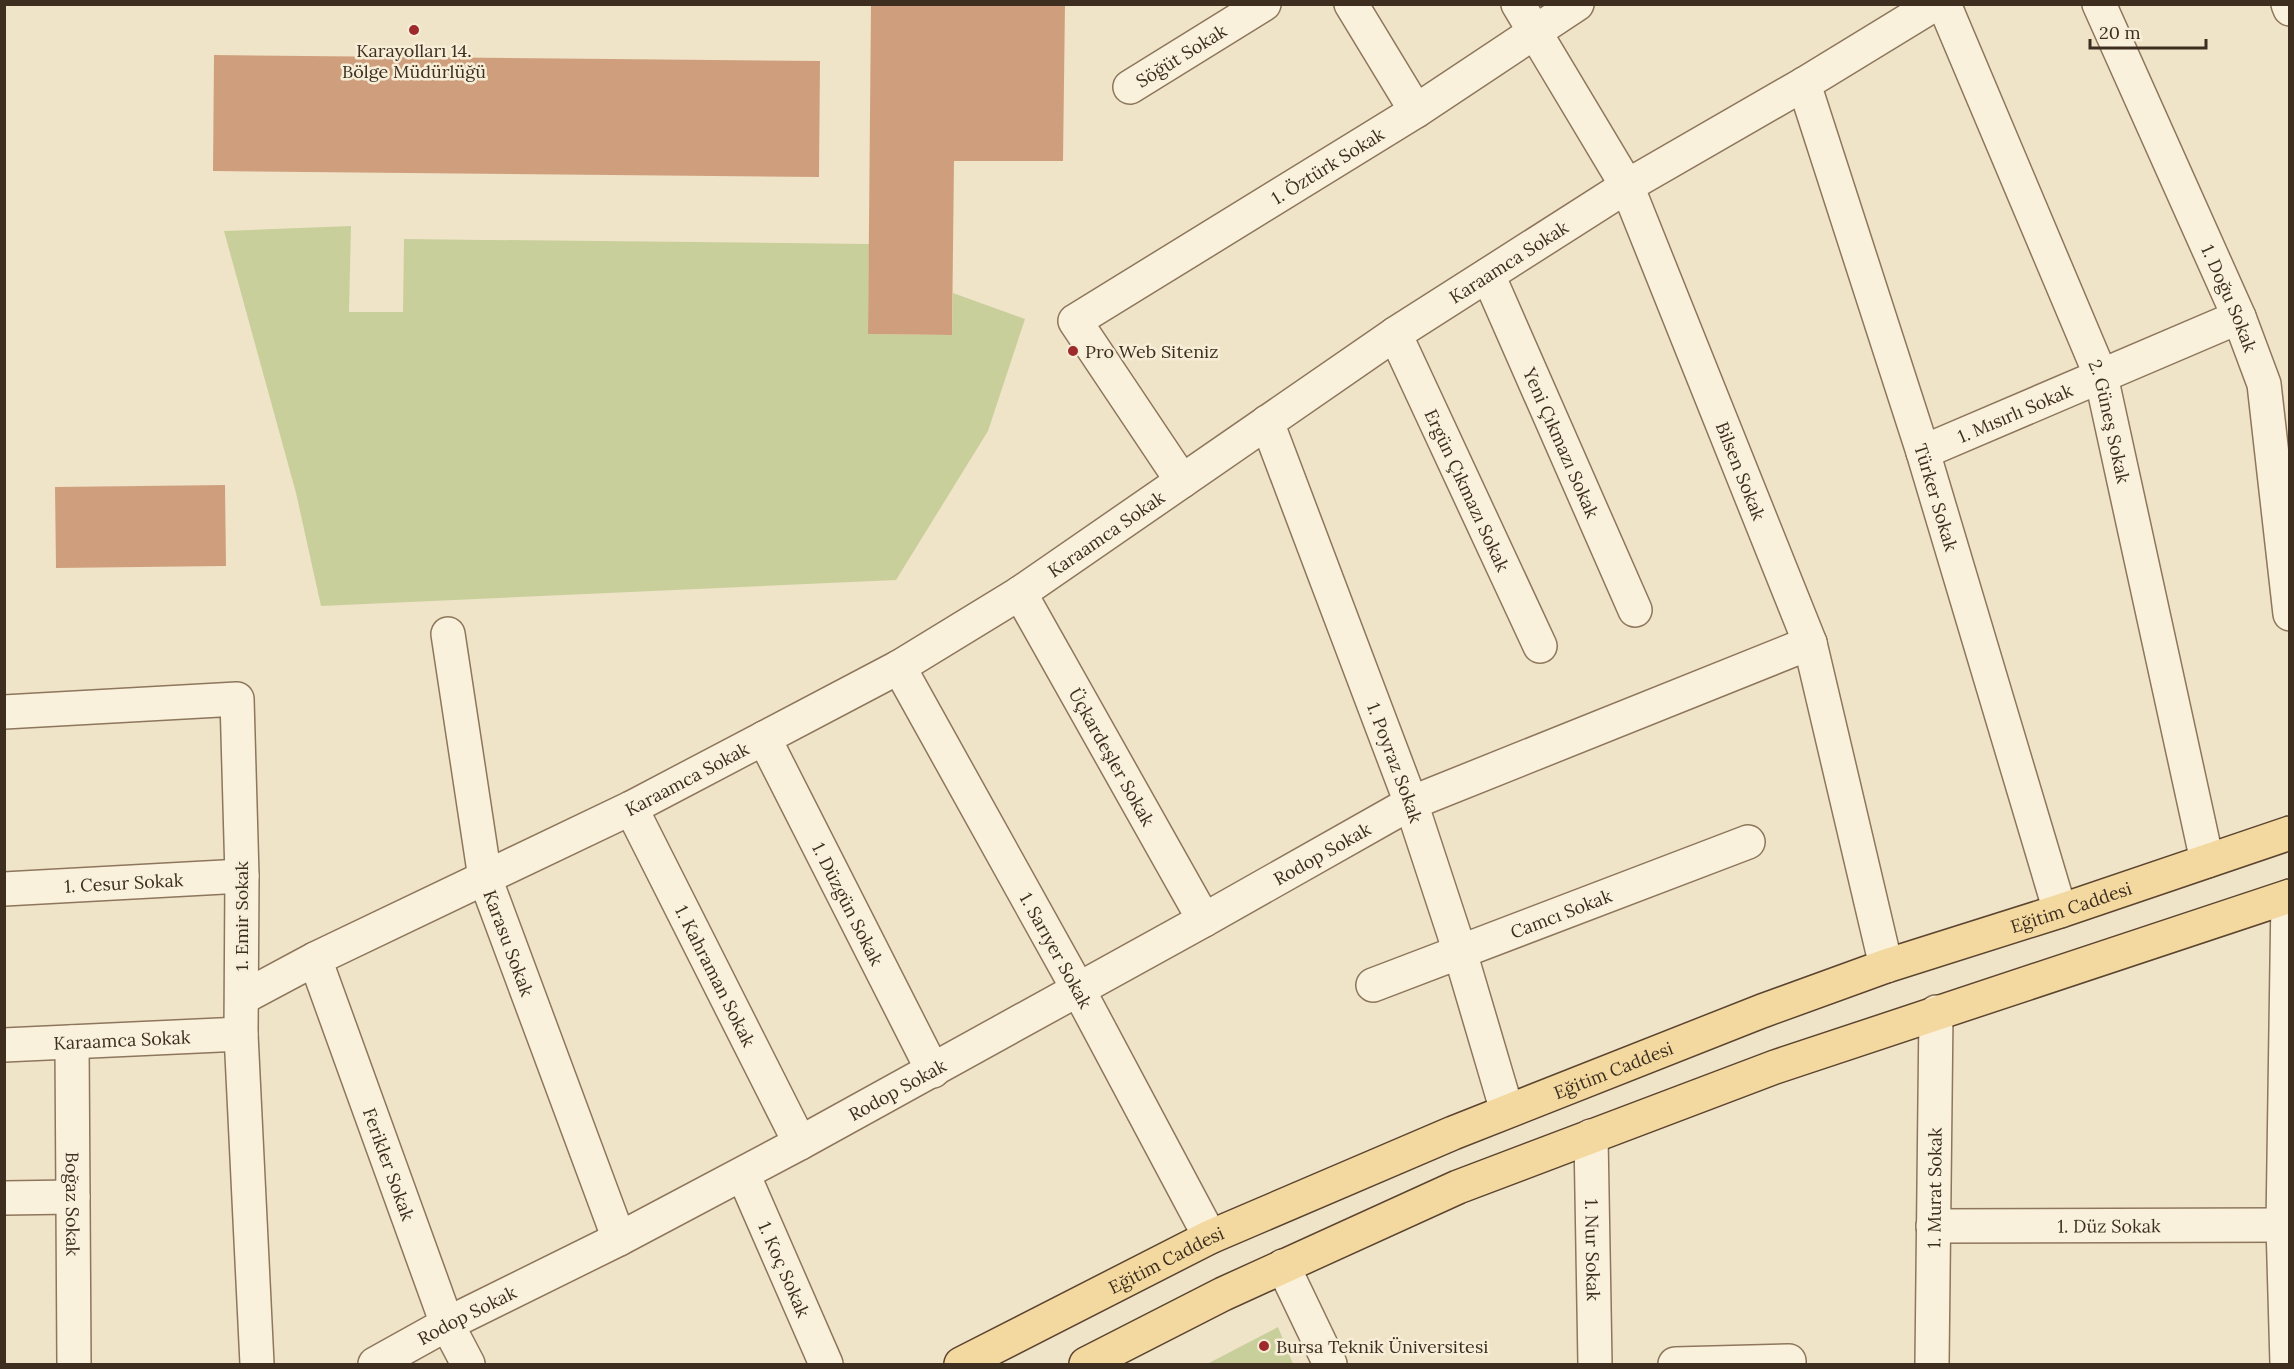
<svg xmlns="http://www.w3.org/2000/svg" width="2294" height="1369" font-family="Lora,serif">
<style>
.green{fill:#c9cf9b}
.building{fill:#cf9f7d}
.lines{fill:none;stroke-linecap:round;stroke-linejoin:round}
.street-casing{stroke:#8d765c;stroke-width:36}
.primary-casing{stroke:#5b4430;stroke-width:36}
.street{stroke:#faf1dc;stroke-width:33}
.primary{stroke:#f3d9a0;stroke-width:33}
.poi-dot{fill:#9e2a2b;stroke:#f7eed8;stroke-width:2}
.labels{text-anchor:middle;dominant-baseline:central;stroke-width:5;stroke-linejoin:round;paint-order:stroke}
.poi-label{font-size:18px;fill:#3d2e20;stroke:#f7eed8;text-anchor:start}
.street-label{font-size:18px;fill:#3d2e20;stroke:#f7eed8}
</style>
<rect width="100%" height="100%" fill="#f0e4c8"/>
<g class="green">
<path d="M351 226 349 312H403L404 239 869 244 868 334 952 335 953 293 1025 319 988 431 896 580 321 606 296 493 224 231Z"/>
<path d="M1278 1327 1293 1364H1207Z"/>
</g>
<g class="building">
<path d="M871 4H1065L1063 161H954L952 335 868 334Z"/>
<path d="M214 55 820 61 819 177 213 171Z"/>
<path d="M225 485 226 566 56 568 55 487Z"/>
</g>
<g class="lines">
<g class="street-casing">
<g id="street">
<path d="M1351 4 1416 111"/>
<path id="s1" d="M1518 4 1627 186 1810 643 1886 966"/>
<path id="s2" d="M1944 4 2101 376 2207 861"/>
<path id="s3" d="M2099 4 2239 317 2264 384 2290 614"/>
<path d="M2288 4 2290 9"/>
<path id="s4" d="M1804 84 1923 452 2060 911"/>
<path id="s5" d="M1130 87 1264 4"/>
<path id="s6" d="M1488 275 1635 610"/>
<path id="s7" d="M1395 334 1540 646"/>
<path id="s8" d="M1267 422 1411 803 1460 952 1507 1111"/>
<path id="s9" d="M1923 452 2239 317"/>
<path id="s10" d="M1182 481 1075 321 1416 111 1577 4"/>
<path id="s11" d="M1020 593 1204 920"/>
<path id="s12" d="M448 634 485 878 619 1239"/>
<path id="s13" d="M899 667 1078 989 1210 1237"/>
<path d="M4 712 237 699 242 876 241 1034 257 1364"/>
<path id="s14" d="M764 738 933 1071"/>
<path id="s15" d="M631 808 800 1143"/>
<path id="s16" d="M4 889 242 876"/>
<path id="s17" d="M315 959 447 1324 468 1364"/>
<path id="s18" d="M1373 985 1748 842"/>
<path id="s19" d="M242 998 315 959 631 808 899 667 1020 593 1395 334 1627 186 1804 84 1935 4"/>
<path id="s20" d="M72 1042 74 1364"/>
<path id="s21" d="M4 1045 241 1034"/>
<path id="s22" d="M1591 1136 1595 1364"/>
<path id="s23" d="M743 1174 826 1364"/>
<path d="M4 1198 73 1197"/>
<path id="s24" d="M1933 1226 2283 1225"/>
<path d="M1283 1266 1330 1364"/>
<path id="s25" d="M375 1364 447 1324 619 1239 800 1143 1204 920 1411 803 1810 643"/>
<path d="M1675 1364 1789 1361V1364"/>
<path id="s26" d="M1932 1364 1936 1012"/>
<path d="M2287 1364 2283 1225 2288 897"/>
</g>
</g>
<g class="primary-casing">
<g id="primary">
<path id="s27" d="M961 1364 1210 1237 1453 1133 1762 1011 1886 966 2060 911 2290 833"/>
<path d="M1086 1364 1223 1294 1458 1187 1775 1067 2290 896"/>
</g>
</g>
<use href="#street" class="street"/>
<use href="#primary" class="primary"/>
</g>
<g class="poi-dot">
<circle cx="414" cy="30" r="6"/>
<circle cx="1073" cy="351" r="6"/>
<circle cx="1264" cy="1346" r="6"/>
</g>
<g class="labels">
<g class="poi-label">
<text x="414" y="50" text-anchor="middle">Karayolları 14.<tspan x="414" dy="21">Bölge Müdürlüğü</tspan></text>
<text x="1085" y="351">Pro Web Siteniz</text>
<text x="1276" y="1346">Bursa Teknik Üniversitesi</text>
</g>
<g class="street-label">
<text stroke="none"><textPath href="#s5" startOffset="60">Söğüt Sokak</textPath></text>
<text stroke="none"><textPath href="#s10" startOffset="489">1. Öztürk Sokak</textPath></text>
<text stroke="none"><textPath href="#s19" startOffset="1468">Karaamca Sokak</textPath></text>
<text stroke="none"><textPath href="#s3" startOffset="322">1. Doğu Sokak</textPath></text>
<text stroke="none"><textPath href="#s9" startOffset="100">1. Mısırlı Sokak</textPath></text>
<text stroke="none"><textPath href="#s2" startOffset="450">2. Güneş Sokak</textPath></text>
<text stroke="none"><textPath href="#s6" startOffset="183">Yeni Çıkmazı Sokak</textPath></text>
<text stroke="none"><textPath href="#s1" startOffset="519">Bilsen Sokak</textPath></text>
<text stroke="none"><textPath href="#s7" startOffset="172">Ergün Çıkmazı Sokak</textPath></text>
<text stroke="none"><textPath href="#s4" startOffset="434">Türker Sokak</textPath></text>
<text stroke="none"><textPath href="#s19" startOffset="982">Karaamca Sokak</textPath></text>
<text stroke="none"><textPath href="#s11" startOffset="188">Üçkardeşler Sokak</textPath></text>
<text stroke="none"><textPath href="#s8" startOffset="364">1. Poyraz Sokak</textPath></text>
<text stroke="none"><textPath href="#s19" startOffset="496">Karaamca Sokak</textPath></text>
<text stroke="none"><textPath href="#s25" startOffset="1076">Rodop Sokak</textPath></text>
<text stroke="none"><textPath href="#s16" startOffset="120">1. Cesur Sokak</textPath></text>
<text stroke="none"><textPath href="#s14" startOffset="186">1. Düzgün Sokak</textPath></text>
<text stroke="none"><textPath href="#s27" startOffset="1202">Eğitim Caddesi</textPath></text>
<text stroke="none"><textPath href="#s18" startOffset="201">Camcı Sokak</textPath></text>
<text transform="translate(241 916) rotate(-90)">1. Emir Sokak</text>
<text stroke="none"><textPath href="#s12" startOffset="316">Karasu Sokak</textPath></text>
<text stroke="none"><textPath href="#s13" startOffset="324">1. Sarıyer Sokak</textPath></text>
<text stroke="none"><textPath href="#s15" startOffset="188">1. Kahraman Sokak</textPath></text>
<text stroke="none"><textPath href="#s21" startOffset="118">Karaamca Sokak</textPath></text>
<text stroke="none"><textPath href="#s27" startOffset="716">Eğitim Caddesi</textPath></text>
<text stroke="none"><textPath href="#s25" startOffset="590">Rodop Sokak</textPath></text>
<text stroke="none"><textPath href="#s17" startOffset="218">Ferikler Sokak</textPath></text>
<text stroke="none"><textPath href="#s26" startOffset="176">1. Murat Sokak</textPath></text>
<text stroke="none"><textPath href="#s20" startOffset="162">Boğaz Sokak</textPath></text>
<text stroke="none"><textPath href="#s24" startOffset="176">1. Düz Sokak</textPath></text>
<text stroke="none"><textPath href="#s22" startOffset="114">1. Nur Sokak</textPath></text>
<text stroke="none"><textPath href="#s27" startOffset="230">Eğitim Caddesi</textPath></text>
<text stroke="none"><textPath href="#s23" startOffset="104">1. Koç Sokak</textPath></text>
<text stroke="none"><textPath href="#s25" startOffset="104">Rodop Sokak</textPath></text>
</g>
</g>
<rect width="2294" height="1369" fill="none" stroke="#3d2e20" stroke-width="12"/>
<path d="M2090 39v9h116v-9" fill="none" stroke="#3d2e20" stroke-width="3"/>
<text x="2099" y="39" font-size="18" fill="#3d2e20" stroke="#f7eed8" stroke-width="4.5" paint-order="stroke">20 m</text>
</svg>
